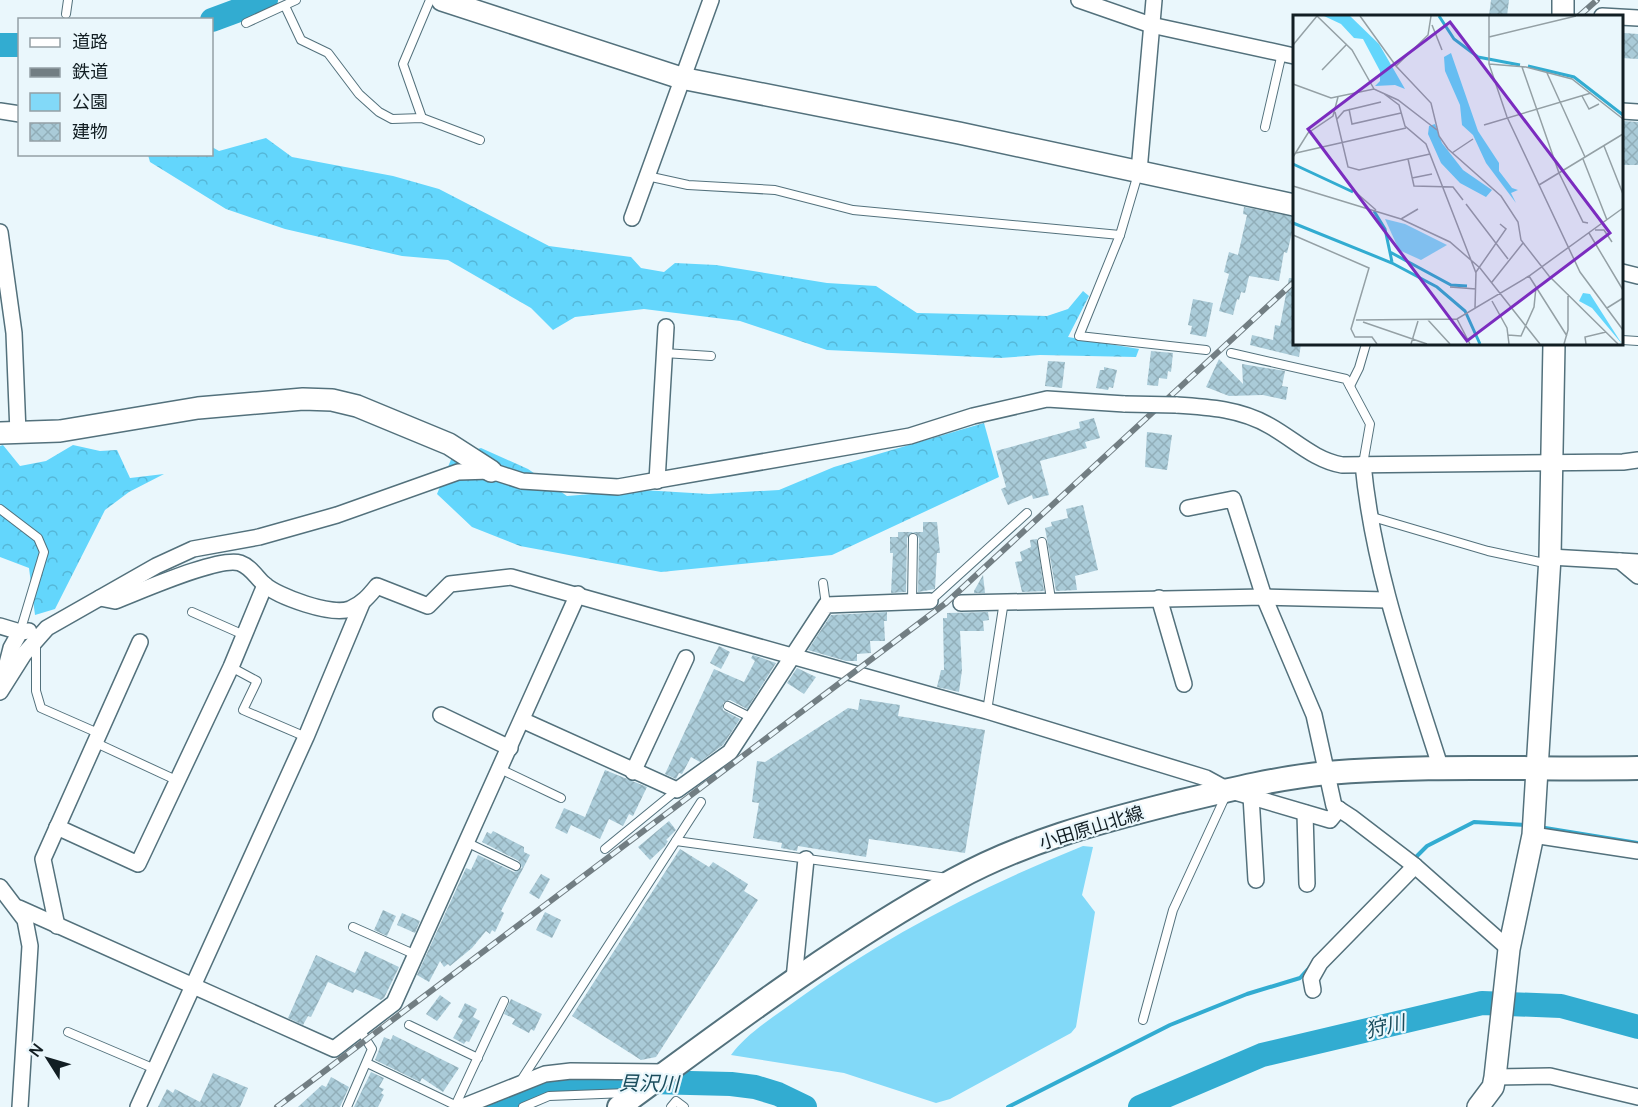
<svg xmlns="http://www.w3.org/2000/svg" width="1638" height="1107" font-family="Manrope,'Noto Sans JP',sans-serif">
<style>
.forest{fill:url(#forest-crowns)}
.park{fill:#82d9f8}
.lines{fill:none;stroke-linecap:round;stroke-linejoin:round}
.stream{stroke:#32acd1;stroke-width:4}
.river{stroke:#32acd1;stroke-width:24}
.building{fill:url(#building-cross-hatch)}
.lane-casing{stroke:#53717c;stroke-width:10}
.street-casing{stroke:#53717c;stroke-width:18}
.secondary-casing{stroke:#53717c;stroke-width:24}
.primary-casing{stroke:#53717c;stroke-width:26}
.lane{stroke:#fff;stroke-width:8}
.street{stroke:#fff;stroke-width:15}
.secondary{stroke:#fff;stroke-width:21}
.primary{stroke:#fff;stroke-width:22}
.rail-casing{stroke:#727e83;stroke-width:6}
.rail{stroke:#eaf7fc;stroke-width:4;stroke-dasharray:11;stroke-linecap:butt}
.street-bridge-casing{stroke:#53717c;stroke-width:18;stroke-linecap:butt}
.street-bridge{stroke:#fff;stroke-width:15}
.labels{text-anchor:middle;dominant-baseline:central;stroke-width:4.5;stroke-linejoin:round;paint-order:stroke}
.street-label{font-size:18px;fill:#121e23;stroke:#eaf7fc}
.water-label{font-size:20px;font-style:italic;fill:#194b5b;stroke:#eaf7fc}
.inset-river{fill:none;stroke:#32acd1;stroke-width:3}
.inset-road{fill:none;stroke:#94a0a5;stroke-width:1.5}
.view{fill:#7b2cbf;fill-opacity:0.15;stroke:#7b2cbf;stroke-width:3}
.inset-edge{fill:none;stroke:#121e23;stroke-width:3}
</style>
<defs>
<pattern id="forest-crowns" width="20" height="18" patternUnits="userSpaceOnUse" patternTransform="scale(1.5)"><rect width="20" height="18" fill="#63d6fc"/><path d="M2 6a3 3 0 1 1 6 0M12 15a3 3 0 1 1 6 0" fill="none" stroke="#55b7d8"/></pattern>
<pattern id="building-cross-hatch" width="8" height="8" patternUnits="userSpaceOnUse" patternTransform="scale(1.5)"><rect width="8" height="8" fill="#aacbd8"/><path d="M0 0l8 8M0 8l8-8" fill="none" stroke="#91aeb9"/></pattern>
</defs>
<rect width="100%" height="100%" fill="#eaf7fc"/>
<g class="forest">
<path d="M266 138 292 157 393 176 439 189 549 246 631 257 641 268 664 272 675 263 716 265 827 283 876 286 917 313 1047 316 1068 309 1083 291 1089 296 1068 337 1139 349 1136 357 1040 355 1000 358 827 350 740 321 644 309 575 317 553 330 531 308 448 260 402 256 285 229 226 209 150 162 148 155 212 154V147L219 151Z"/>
<path d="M984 423 999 477 832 555 661 572 520 546 472 527 437 494 452 457 481 448 528 469 567 496 642 490 709 494 779 490 834 467Z"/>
<path d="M3 445 20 466 46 461 73 445 100 451 117 450 130 478 164 474 129 492 105 510 55 609 35 615 29 568 0 557V446Z"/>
</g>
<path class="park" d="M1083 846 1093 847 1082 895 1095 912 1076 1027 1071 1033 950 1099 936 1103 844 1073 731 1055C747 1033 772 1018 794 1002 883 937 981 887 1083 846Z"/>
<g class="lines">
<g class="stream">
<path d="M1539 827 1638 843"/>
<path d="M1413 860 1427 846 1474 822 1526 825"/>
<path d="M1008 1107 1170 1025 1247 994 1300 978 1310 967"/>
</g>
<g class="river">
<path d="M212 20 266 0"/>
<path d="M0 45H20"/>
<path d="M493 1107 548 1084 650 1082 731 1084 755 1087 778 1094 805 1107"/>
<path d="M1140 1107 1262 1055 1482 1003 1561 1006 1638 1027"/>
</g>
</g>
<g class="building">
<path d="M1491 0H1509L1507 16H1489Z"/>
<path d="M1624 33 1638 34V59L1622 58Z"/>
<path d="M1622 121 1638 122V165H1622Z"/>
<path d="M1244 207 1294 217V233H1292L1287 253 1284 252 1279 281 1249 276 1245 293 1241 292 1239 300 1237 299 1233 315 1219 311 1229 274 1224 272 1229 252 1238 255 1247 215 1243 214Z"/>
<path d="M1289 278H1294V344H1301L1299 357 1250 345 1252 335 1273 340 1275 325 1280 326Z"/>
<path d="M1193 299 1213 303 1206 337 1190 334 1192 326 1188 325Z"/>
<path d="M1151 351 1173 353 1171 372 1168 371 1167 379 1159 378 1158 386 1147 385Z"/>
<path d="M1219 359 1243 384 1242 364 1285 371 1282 386 1288 387 1286 400 1263 395 1229 396 1206 387Z"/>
<path d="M1048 361 1065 362 1062 388 1045 386Z"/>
<path d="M1104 367 1117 370 1113 388 1109 387 1108 390 1096 388 1100 370H1104Z"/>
<path d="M1094 418 1100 438 1085 442 1087 448 1040 461 1049 495 1033 499 1032 495 1008 505 1001 489 1006 487 996 451 1080 428 1079 422Z"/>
<path d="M1147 432 1172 435 1167 470 1145 467Z"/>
<path d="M1083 505 1098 570 1075 576 1077 590 1056 591 1045 528 1052 526 1051 522 1068 518 1066 509Z"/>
<path d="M923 522H937L940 553H937L935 589 918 592 919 538 913 532 907 538 906 592 891 593 893 553H890V537H898V532H923Z"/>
<path d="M1037 539 1044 591 1022 592 1015 562 1022 561 1020 552 1031 547 1030 540Z"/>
<path d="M983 575 985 593H974V591Z"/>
<path d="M887 612V621H884L885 641H870L871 653 857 654V661H846L808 650 831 615Z"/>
<path d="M988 612 989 620 983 621 984 631H960L962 670 959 692 937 687 941 670H944L943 618H947V613Z"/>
<path d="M719 646 730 652 721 669 710 663Z"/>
<path d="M753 655 776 663 747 709 730 700 723 703V710L740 719 723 745 700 762 691 757 682 774 679 773 676 779 665 774 714 669 744 682 755 661 751 658Z"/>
<path d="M797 668 816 677 804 694 787 683Z"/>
<path d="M860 699 900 705 898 716 985 730 965 853 869 839 866 857 798 846 797 851 781 848 782 843 753 838 759 803 752 802 757 761 765 762 848 708 858 710Z"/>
<path d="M605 770 647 787 633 816 629 814 623 826 609 819 600 839 571 825 567 834 555 828 564 808 585 817Z"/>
<path d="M669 821 676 830 666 840 668 841 665 846 650 860 638 847Z"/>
<path d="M493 831 524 847V852L530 855 501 911 504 913 495 932 492 930 490 934 486 931 472 948 450 966 448 964 444 967 440 961 429 982 417 975 466 868 471 870 478 855 514 872 522 868 519 861 482 842 487 832 491 834Z"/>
<path d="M680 849 709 867 713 862 748 884 744 891 758 900 656 1057 641 1060 572 1016Z"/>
<path d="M541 874 550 879 539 899 529 893Z"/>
<path d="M383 910 396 916 387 936 374 930Z"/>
<path d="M545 912 561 920 552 938 536 930Z"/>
<path d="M402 913 420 921 415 933 397 925Z"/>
<path d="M365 951 399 967 384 998 381 1000 355 989 353 993 328 982 311 1017 308 1016 303 1025 288 1018 316 955 355 973Z"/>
<path d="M440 995 451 1003 437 1021 426 1014Z"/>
<path d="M511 999 542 1014 534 1031 531 1029 529 1033 512 1024 515 1019 504 1014Z"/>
<path d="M465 1003 477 1009 473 1017 480 1021 469 1042 466 1041 464 1044 453 1038 463 1020 458 1017Z"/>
<path d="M393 1035 459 1068 443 1092 422 1078 420 1082 375 1060 384 1037 391 1040Z"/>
<path d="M371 1072 384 1078 379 1087 384 1089 381 1093 384 1095 378 1107H354Z"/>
<path d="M213 1073 248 1088 240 1107H158L167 1089 173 1093 175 1089 200 1102Z"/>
<path d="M331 1077 349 1087 340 1107H298L322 1085 326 1087Z"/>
</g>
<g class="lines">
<g class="lane-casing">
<g id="lane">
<path d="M285 6 301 40 328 53 359 94 379 112 392 119 422 118 480 140"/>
<path d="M66 14 68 0"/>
<path d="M246 23 296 0"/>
<path d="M422 118 403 64 430 0"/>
<path d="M1265 127 1282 53"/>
<path d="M1138 174 1120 235 1079 336 1206 350"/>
<path d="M647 176 688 185 775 190 853 210 1120 235"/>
<path d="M1622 340 1638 341"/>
<path d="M664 353 711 356"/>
<path d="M1231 353 1346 379 1370 424 1363 464"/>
<path d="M1350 386 1359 368 1366 344"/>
<path d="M0 509 38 538 44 552 20 632"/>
<path d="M1369 516 1488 551 1549 564"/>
<path d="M1042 542 1051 599"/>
<path d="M823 583 826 605"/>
<path d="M930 601 1027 513"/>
<path d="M912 602 913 538"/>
<path d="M192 612 244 635"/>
<path d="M36 641V691L41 708 98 733"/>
<path d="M231 667 257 681 243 710 306 737"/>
<path d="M728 706 752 718"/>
<path d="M987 711 1004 601"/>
<path d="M94 742 176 780"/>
<path d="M500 769 561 798"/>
<path d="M676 841 948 878"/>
<path d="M466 842 516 866"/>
<path d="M605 849 677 790"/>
<path d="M353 927 416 955"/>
<path d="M1143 1020 1173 910 1226 795"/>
<path d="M409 1025 478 1058"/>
<path d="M68 1032 155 1069"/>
<path d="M367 1063 457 1106"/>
<path d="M520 1082 701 802"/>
<path d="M456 1104 504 1001"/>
<path d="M347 1107 372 1049 360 1030"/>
<path d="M523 1107 549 1096 627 1093"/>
<path d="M671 1107 676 1101 684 1107"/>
</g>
</g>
<g class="street-casing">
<g id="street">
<path d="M1079 0 1151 25 1294 56"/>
<path d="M1602 16 1638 18"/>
<path d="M0 111 20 114"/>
<path d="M1622 111 1638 112"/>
<path d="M1139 171 1154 0"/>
<path d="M632 218 711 0"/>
<path d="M0 232 14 333 18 433"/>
<path d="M1622 272 1638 276"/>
<path d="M1176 405C1209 407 1241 409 1270 426 1295 440 1314 460 1342 465L1623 462 1638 460"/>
<path d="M1363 464C1373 570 1409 668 1441 769"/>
<path d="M657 481 666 327"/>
<path d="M1188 508 1233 499 1264 597 1314 715 1334 806 1351 817 1415 866 1509 949"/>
<path d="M1550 557 1638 562"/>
<path d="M1620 561 1638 576"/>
<path d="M100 598 115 601C139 592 219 556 240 563 251 567 256 577 264 584 278 597 332 616 350 609 362 604 369 596 377 586L428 606 450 584 511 577 987 711 1206 778 1228 790 1330 820 1339 809"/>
<path d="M1159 598 1184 684"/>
<path d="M961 603 1264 597 1387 600"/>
<path d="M0 626 20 632 29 631"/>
<path d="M2 683 11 648 20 632"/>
<path d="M0 692 24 654 47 628 156 566 193 549 259 537 337 515 458 472 491 471 522 481 618 487 910 436 973 416 1047 399 1125 404"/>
<path d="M441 715 510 748"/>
<path d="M522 720 677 790 730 752 826 605 930 601"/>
<path d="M633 772 686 658"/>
<path d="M1251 796 1256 880"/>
<path d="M1305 813 1307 884"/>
<path d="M57 827 138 864 231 667 265 585"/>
<path d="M1533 835 1638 851"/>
<path d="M0 887 25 920 30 946 20 1107"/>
<path d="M19 908 334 1049 394 1003 578 594"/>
<path d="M57 926 43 859 140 642"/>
<path d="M794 979 806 859"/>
<path d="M1313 990 1311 979 1320 963 1415 866"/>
<path d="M1495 1077 1550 1076 1638 1097"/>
<path d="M138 1107 306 737 362 603"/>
<path d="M462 1107 545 1074 571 1071 663 1072"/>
</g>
</g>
<g class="secondary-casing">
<g id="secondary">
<path d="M442 0 681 78 959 133 1294 205"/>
<path d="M1563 16V0"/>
<path d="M0 433 60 431 198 408 303 399 332 400 357 406 449 444 491 471"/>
<path d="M1478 1107 1493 1087 1495 1077 1509 949 1533 835 1550 557 1554 344"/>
</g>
</g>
<g class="primary-casing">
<path id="primary" d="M619 1107C728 1027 836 945 954 880 1023 842 1098 822 1174 803 1224 791 1276 778 1327 773 1430 764 1535 770 1638 768"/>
</g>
<use href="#lane" class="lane"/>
<use href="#street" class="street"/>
<use href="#secondary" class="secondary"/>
<use href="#primary" class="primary"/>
<g class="rail-casing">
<g id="rail">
<path d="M1579 16 1597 0"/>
<path d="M277 1107 946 603 1294 282"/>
</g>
</g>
<use href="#rail" class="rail"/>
<g class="street-bridge-casing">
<path id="street-bridge" d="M1125 404 1176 405"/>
</g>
<use href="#street-bridge" class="street-bridge"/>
</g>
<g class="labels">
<g class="street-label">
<text transform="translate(1091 827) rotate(-17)">小田原山北線</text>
</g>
<g class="water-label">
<text transform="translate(1385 1026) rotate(-13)">狩川</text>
<text transform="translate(649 1083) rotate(1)">貝沢川</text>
</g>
</g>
<g transform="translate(1293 15)">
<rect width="330" height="330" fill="#eaf7fc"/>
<path d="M31 1H57L86 29 112 74 102 70 82 71 87 66V56L70 24 61 23 48 9ZM158 38 185 116 206 148V156L219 173 225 175 218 178 223 188 193 148 180 120 169 110 167 90 152 56 151 42ZM142 109 149 128 170 155 199 175 193 182 167 168 148 148 135 119 136 111ZM290 278 297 279 329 329 299 293 286 286Z" fill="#63d6fc"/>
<path d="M92 204 112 209 154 230 128 245 106 235Z" fill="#82d9f8"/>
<path class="inset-river" d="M146 1 161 24 185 42 227 50M235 51 281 62 330 100M0 149 60 177M81 196 92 214 99 247M0 208 99 248 144 272 172 296 187 329M97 237 158 270 174 271"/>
<path class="inset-road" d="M24 1 59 35 81 74M67 1 103 51 138 88 146 121 155 134 208 181 225 207 228 225 256 261 325 329M196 1V49L214 102 287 257 330 315M139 10 149 35M196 22 283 1M0 30 24 1M196 49 233 52 279 64 330 104M103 51 135 20 138 1M229 52 266 158 290 207 295 208M29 55 54 29M254 58 292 142M0 69 38 83 81 74 105 85 144 115M90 78 106 90 112 111 133 129 183 258M289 81 296 94 306 89M56 94 59 109 108 98M42 97 55 152 66 155 137 139M44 104 51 96 88 87M191 110 298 78M311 131 330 179M3 138 113 113M159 138 180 124M0 142 15 118 40 101 45 82M115 144 121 171 160 172 170 185M290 144 314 205M119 163 139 159M246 170 330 119M0 171 108 204 157 227 187 253 247 329M59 174 83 195M173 189 215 244M108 204 125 194M302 215H311L319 227M296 218 330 275M0 220 76 253 58 314 62 322H79L84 329M236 261 274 321M199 267 230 228M157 272 183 274M199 286 214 313 216 329M182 293 183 257 213 214 207 209M314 293 330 283M164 304 177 329M63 305 164 304 236 261 330 193M135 305 157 329M70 307 134 329M215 320 228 321 241 292 243 272M118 329 125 306M271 329 275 315V279M293 329 292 322 313 317"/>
<path class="view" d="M157 7 317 218 174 326 15 114Z"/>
<rect width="330" height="330" class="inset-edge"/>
</g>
<rect x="18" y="18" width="195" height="138" fill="#eaf7fc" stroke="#94a0a5" stroke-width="1.5"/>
<rect x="30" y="38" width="30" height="9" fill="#ffffff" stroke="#94a0a5" stroke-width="1.5"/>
<text x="72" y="48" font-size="18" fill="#121e23">道路</text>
<rect x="30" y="68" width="30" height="9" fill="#727e83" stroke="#94a0a5" stroke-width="1.5"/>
<text x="72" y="78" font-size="18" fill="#121e23">鉄道</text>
<rect x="30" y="93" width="30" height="18" fill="#82d9f8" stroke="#94a0a5" stroke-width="1.5"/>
<text x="72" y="108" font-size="18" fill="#121e23">公園</text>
<rect x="30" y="123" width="30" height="18" fill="url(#building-cross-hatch)" stroke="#94a0a5" stroke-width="1.5"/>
<text x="72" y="138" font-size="18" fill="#121e23">建物</text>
<g transform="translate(48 1059) rotate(307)" stroke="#eaf7fc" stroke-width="4.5" paint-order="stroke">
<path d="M0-4.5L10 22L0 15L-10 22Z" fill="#121e23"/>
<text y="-9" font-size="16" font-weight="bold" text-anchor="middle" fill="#121e23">N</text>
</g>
</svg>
